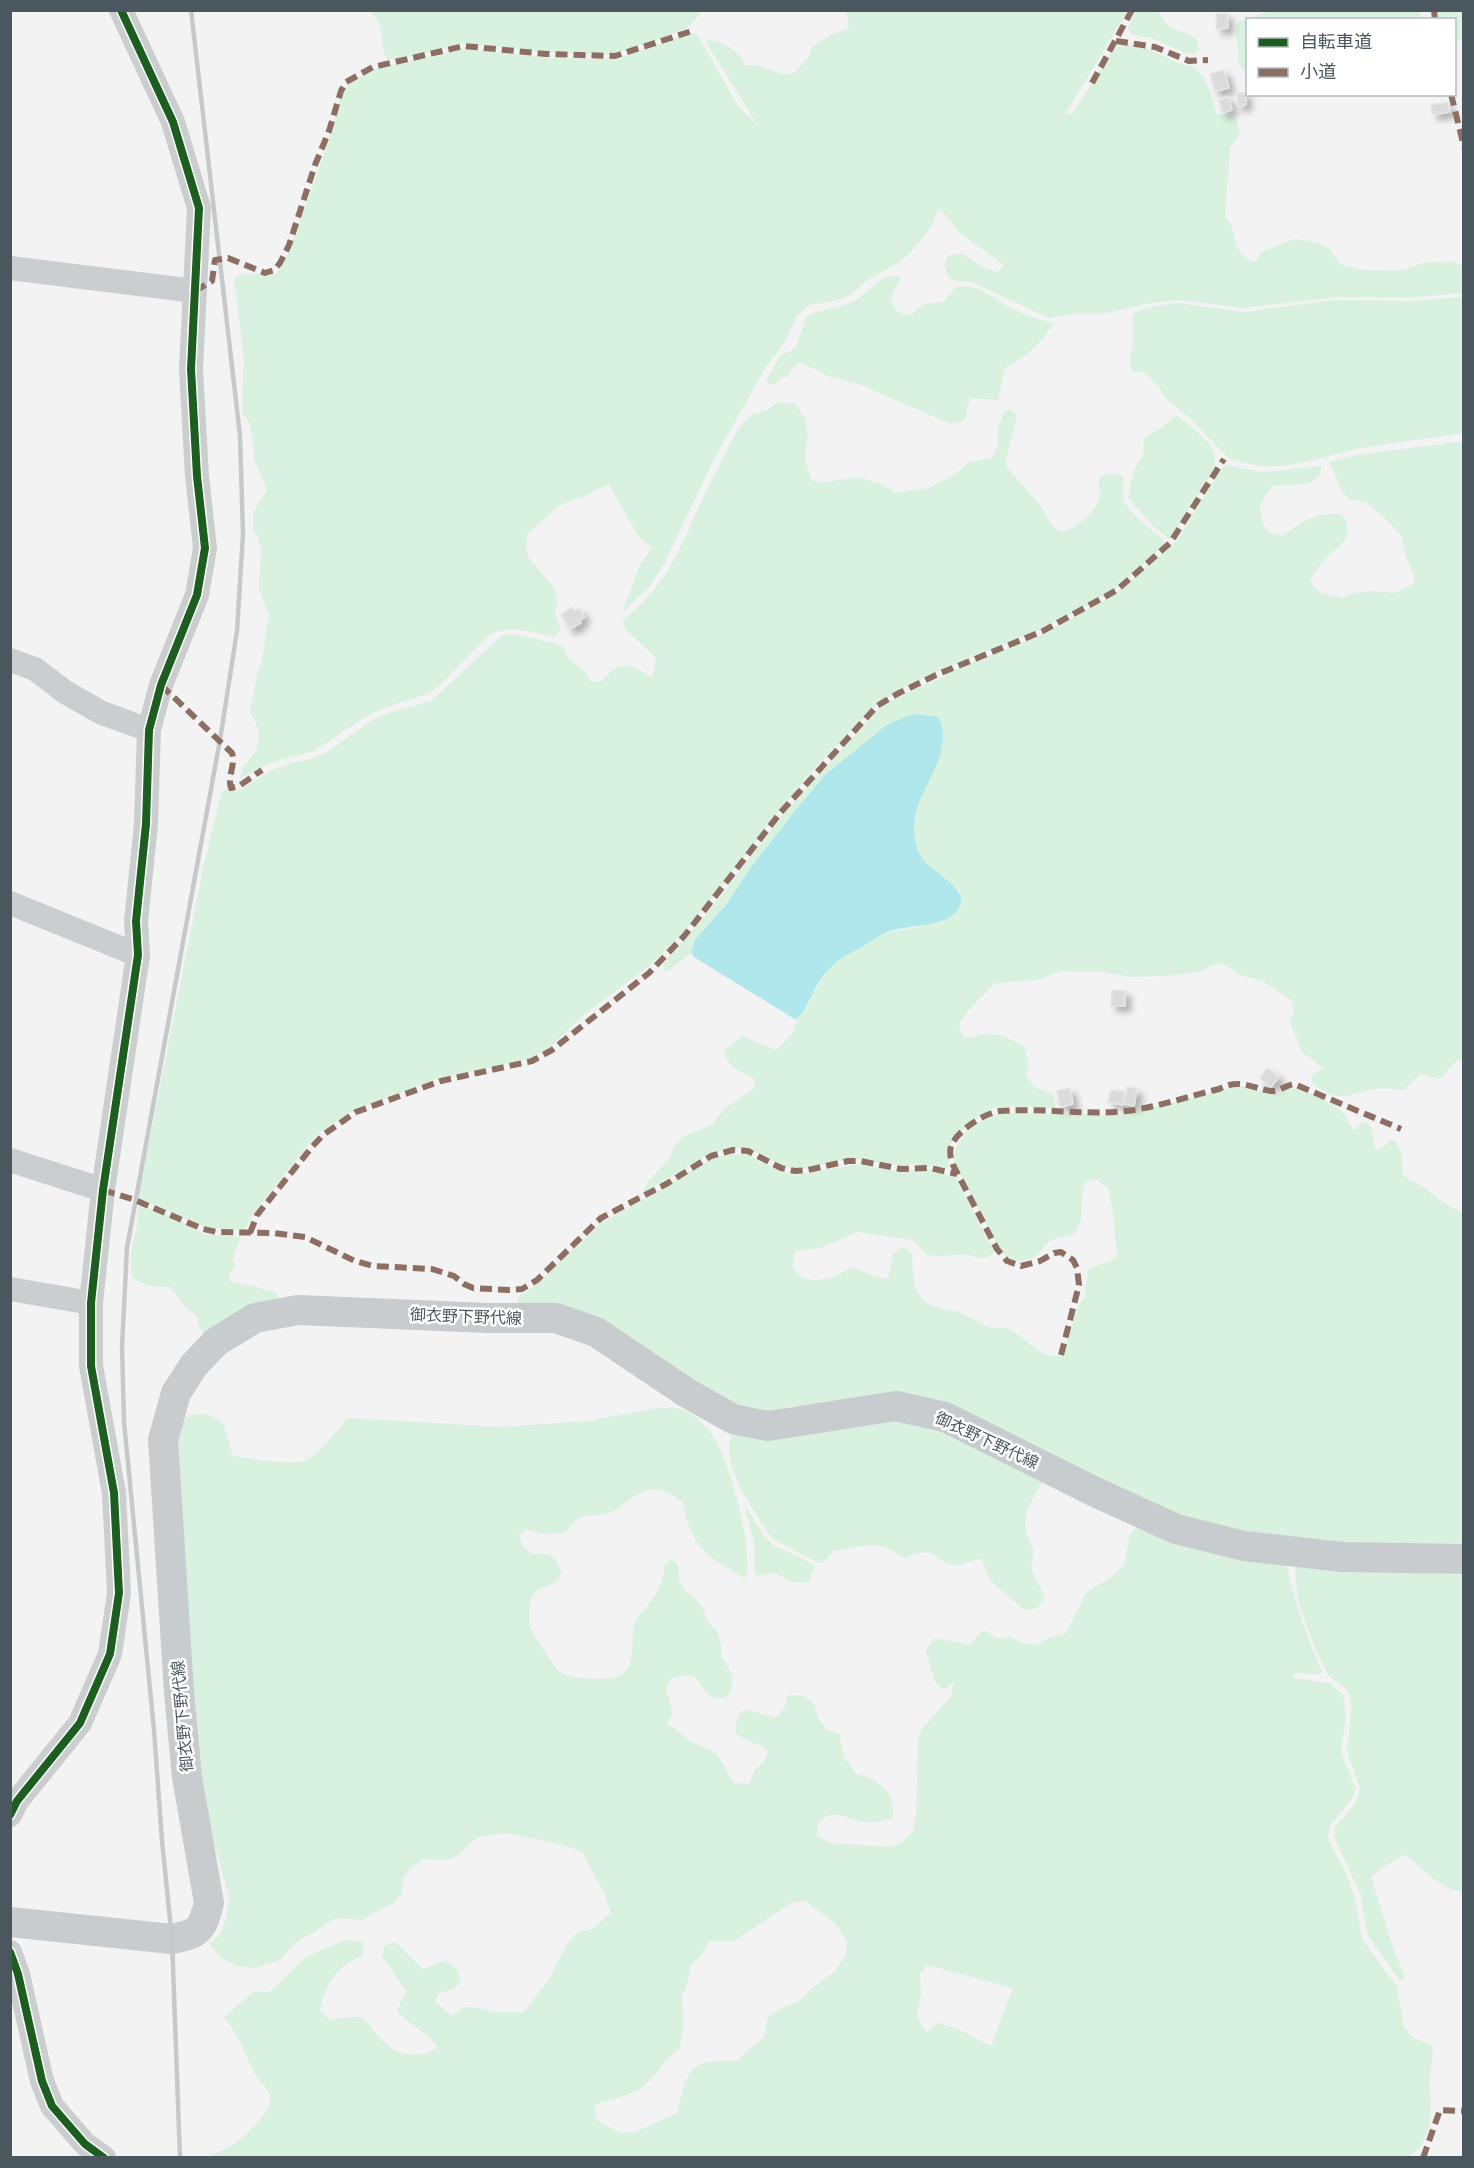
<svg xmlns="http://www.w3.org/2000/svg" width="1474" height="2168" font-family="'Open Sans','Noto Sans JP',sans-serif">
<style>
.green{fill:#d9f1df;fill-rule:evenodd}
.water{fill:#afe7ed}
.building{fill:#dbdbdc;stroke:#e4e5e6;stroke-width:1.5;filter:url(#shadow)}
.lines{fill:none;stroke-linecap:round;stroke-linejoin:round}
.minor{stroke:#cacecf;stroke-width:24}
.major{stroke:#c8ccce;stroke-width:30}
.rail{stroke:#c6c8ca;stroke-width:4.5}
.quiet{stroke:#8d6e63;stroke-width:6;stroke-dasharray:12 6;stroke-linecap:butt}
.cycleway-casing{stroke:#fff;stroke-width:11}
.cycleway{stroke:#1b5e20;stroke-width:8}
.labels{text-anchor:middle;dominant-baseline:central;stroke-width:5;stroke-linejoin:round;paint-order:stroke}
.street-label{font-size:16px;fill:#4a575f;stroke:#fff}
</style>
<defs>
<filter id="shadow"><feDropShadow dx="5.5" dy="5.5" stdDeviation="3" flood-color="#0004"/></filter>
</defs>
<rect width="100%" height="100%" fill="#f3f3f3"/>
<g class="green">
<path d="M1128 10 1066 113 1072 114 1115 48C1135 37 1162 57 1181 64 1185 65 1191 65 1195 68 1208 77 1212 100 1217 114H1226L1236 119 1240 133 1230 148 1225 216C1240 233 1228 250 1254 263L1263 251 1295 239 1317 242 1329 248 1340 264 1361 270 1400 271 1424 263 1451 261 1463 266V293L1407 298 1336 297 1242 308 1181 300 1150 303 1103 314H1075L1049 318 971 282 955 281 949 278 944 265 948 256 961 253 985 268 997 272 1004 266C989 251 968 243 954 226 948 219 947 214 938 209L933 223 924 237 908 255 898 263 870 278 850 295 838 300 810 305 798 314 782 346 767 365 714 459 665 562 649 587 622 612 640 565 652 548 638 536 609 484 583 497 569 501 556 508 527 535 526 548 529 558 555 589 557 601 555 614 561 630 554 637C532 632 510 624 489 635L439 686 427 694 381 709 362 719 314 751 283 759 261 767 240 779 242 769 256 750 259 740V730L250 711 257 674 262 661 269 615 259 589 261 547 258 537 253 529V513L267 490 254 458 253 440 249 422 242 412 244 358 234 279 242 274H275L283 265 291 247 332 131 340 99 345 89 352 81 377 68 467 49 547 58 605 59 619 58 690 33 697 34 738 106 758 126 709 47 706 39C723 43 739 49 745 65L760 66 785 75 795 73 809 56 813 46 833 34 849 28 846 11Z"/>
<path d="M369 11H703L688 28 615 54 545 52 463 43 402 59H387C378 40 388 27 369 11Z"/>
<path d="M1136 11H1158C1161 16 1164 22 1169 26 1183 35 1199 31 1199 51L1193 55 1188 54 1149 37H1142L1131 34 1128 28Z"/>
<path d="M1268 11H1422L1420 15 1425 19 1248 20 1247 75 1238 61C1241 47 1232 36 1238 22Z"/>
<path d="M1437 11H1463V40H1455L1454 20 1437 19Z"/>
<path d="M890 276H899V280L891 297C894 310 898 315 911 315L924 304 943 302 955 288C975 281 992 297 1008 307 1020 313 1041 321 1054 323 1041 343 1027 357 1005 368L998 400 971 398 967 407V416L963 421 951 424 859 384 830 377 800 362 792 368 787 377 783 376 775 384H768L767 378 781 355 792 350 797 345 806 317C820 309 837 309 852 302 867 296 874 281 890 276Z"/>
<path d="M1463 297V433C1428 439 1392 442 1357 449 1326 455 1293 469 1261 466 1250 465 1239 461 1229 459L1190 418 1166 399 1159 387 1143 371 1133 372 1129 361C1135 346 1134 333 1132 317L1135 312 1152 307 1176 303 1244 312 1336 300 1411 301Z"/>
<path d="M778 402 796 404 805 419 808 434 805 460 811 479 818 483 859 477 879 483 896 493 929 488 958 472 970 462 992 458 998 446V429L1004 412 1009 409 1016 414C1016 432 1006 448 1006 466L1040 505 1053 527 1061 532C1079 527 1095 513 1101 495L1099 489V478C1108 473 1114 472 1123 477 1124 484 1122 490 1123 497 1123 509 1154 532 1164 540V545L1116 588 1087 606 1041 629 936 672 896 692 876 705 811 772 778 812 710 900 677 939 648 967 586 1013 550 1047 532 1058 436 1079 354 1110 316 1135 253 1214 244 1230 204 1227 138 1198 204 864 222 792 225 789 236 792 272 770 294 762 309 760 327 752 371 721 388 713 431 701 500 637 507 634 518 635 561 645C566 650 565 654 569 658 579 670 583 664 591 682L602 681C618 660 633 664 652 678L656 662 654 656 625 629 623 620C668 584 678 552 701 502 713 477 726 452 739 427L752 415 767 410Z"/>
<path d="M1178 416C1194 430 1225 448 1212 472L1172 537 1169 539 1153 526 1128 497 1134 470 1143 455 1144 438C1154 431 1167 426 1174 417Z"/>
<path d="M1463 441V1059L1457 1060 1440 1079 1420 1074 1404 1090C1395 1090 1384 1087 1375 1089 1345 1094 1341 1105 1312 1083V1075L1323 1068 1302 1052 1290 1022 1294 1012 1292 1001 1261 980 1242 976 1222 963 1213 965 1198 972 1166 976 1130 977 1104 972 1060 971 1037 980 995 983 969 1010 959 1024 963 1037C972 1039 978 1034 987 1034 1000 1033 1013 1040 1024 1047L1029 1065 1026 1075 1034 1087 1053 1094 1056 1108C1037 1108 1008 1104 991 1109 981 1113 972 1121 964 1128 950 1140 947 1149 949 1168L915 1164 900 1166 850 1158 809 1168 797 1169 782 1166 758 1153 742 1148H733L709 1154 642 1193 646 1184 670 1157 674 1146 683 1137 712 1125 724 1109 754 1088V1078C740 1072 727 1067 724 1051L742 1036 775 1050 782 1045 794 1031 799 1016 831 964 882 933 914 928 950 916 960 891C947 881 930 872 921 858 900 823 929 786 940 753 943 744 942 734 942 725L825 775 794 812 752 866 725 906 693 946 691 953 667 972 662 969 667 958 688 936 717 901 784 813 880 708 899 696 943 677 947 673 1046 633 1118 592 1176 541 1224 465 1262 472 1321 466C1322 490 1289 483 1272 486L1260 505 1262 521 1268 532 1282 536C1305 521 1313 512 1342 514 1358 539 1337 545 1323 561 1317 568 1313 575 1310 582L1319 592 1342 598 1353 593 1375 591 1393 593 1412 585 1415 577 1405 555 1402 537 1392 525 1365 501 1351 500 1343 493 1329 462 1357 455Z"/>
<path d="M1240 1086 1278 1095 1288 1088 1300 1089 1332 1104 1343 1113 1354 1131 1360 1124 1366 1122 1372 1129 1375 1149 1379 1150 1392 1139C1403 1150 1403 1158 1402 1173L1409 1180 1422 1186 1438 1199 1462 1213 1463 1208V1551L1343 1550 1207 1527 1036 1454 853 1403 828 1401 806 1406H791L773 1411 749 1412 517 1305 520 1295 529 1291 600 1224 671 1184 713 1158 727 1155 747 1154 778 1170 797 1175 859 1164 904 1173 913 1170H932L957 1178 986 1237 994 1249V1253L988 1257 978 1259 968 1254 942 1256 927 1255 913 1240 857 1232 820 1248 795 1251 792 1268C795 1271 800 1276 804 1278 820 1284 838 1276 851 1267L875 1276 888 1279 893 1254 902 1247 912 1253C913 1268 911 1284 921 1297 929 1309 947 1308 959 1312 970 1316 981 1326 993 1328 997 1329 1002 1327 1007 1328 1029 1338 1034 1358 1063 1356L1078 1306 1084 1298 1088 1270C1097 1264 1110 1263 1117 1256L1113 1213 1108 1188 1097 1180 1086 1181 1082 1194 1081 1221 1074 1234 1051 1240 1035 1257 1019 1262 1006 1256 999 1248 955 1165C950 1138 978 1118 1002 1113L1121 1115Z"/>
<path d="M139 1205 175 1218 204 1234 241 1237 232 1259 236 1266 230 1273 228 1280 272 1291 279 1296 276 1302 205 1336 200 1328 196 1315 185 1307 170 1287 149 1286 132 1278C129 1263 131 1249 135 1234 138 1225 138 1214 139 1205Z"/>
<path d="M657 1408C664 1408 674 1407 680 1409 692 1412 706 1425 712 1435 731 1463 751 1543 747 1577H741C733 1570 722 1566 713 1559 695 1545 685 1524 683 1502 674 1496 664 1488 652 1489 634 1491 623 1509 606 1514 596 1517 587 1513 578 1519 573 1522 569 1528 565 1533L543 1534 527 1529 519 1535 523 1547 532 1554C553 1553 554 1554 562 1574 560 1576 559 1579 557 1581 546 1589 533 1586 530 1604 529 1609 529 1621 530 1627 532 1632 556 1670 561 1673 573 1680 613 1682 624 1673 638 1660 628 1636 636 1620 640 1613 646 1609 650 1602 660 1591 663 1578 665 1564L671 1559 678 1564 679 1580 686 1592 694 1597 704 1610 707 1620 717 1632 721 1644V1656L733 1676 731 1691 725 1698H711L694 1676 683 1675 671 1679 666 1689 673 1714 666 1724 676 1729 688 1740 716 1753 734 1783 749 1784 755 1769 763 1763 768 1752C757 1740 746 1744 735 1732L738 1716 744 1709 776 1718 784 1708 788 1695 804 1696 814 1704 818 1718 827 1730 839 1734 845 1758 856 1774C878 1778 897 1793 892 1818 882 1821 873 1823 863 1822 844 1818 837 1808 818 1822L817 1836 831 1843 887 1847 901 1843 912 1832 916 1817 918 1741 922 1729 951 1696 954 1682 943 1690 935 1682 926 1651 934 1638 971 1645 977 1636 984 1630 998 1639 1010 1636 1021 1643 1036 1645 1048 1638 1065 1634 1087 1592 1113 1576 1124 1564 1129 1538 1132 1531 1141 1525 1286 1562C1294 1600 1306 1636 1322 1671L1321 1674H1318L1294 1673 1293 1678 1329 1683 1343 1695 1346 1716 1341 1751 1355 1789 1353 1797 1330 1826 1328 1839 1347 1875 1355 1898 1362 1939 1397 1987 1404 2027 1412 2037 1433 2046C1433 2059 1429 2075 1430 2089 1432 2115 1432 2141 1408 2158L209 2157C218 2151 229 2148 238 2141 248 2133 276 2108 269 2093 266 2085 256 2079 253 2070 243 2049 239 2036 224 2017L253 1992H269L276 1987 304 1958 346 1940 363 1942 362 1956C336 1965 326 1985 320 2010L330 2020C339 2019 350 2016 358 2017 367 2018 370 2026 375 2032 392 2054 413 2062 437 2048 433 2035 407 2024 397 2011L406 1991 382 1956 384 1946 395 1942 423 1969 446 1960 456 1969 461 1983 453 1989 439 1993 435 2001 451 2016 464 2007 479 2008 494 2012H524L549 1979 566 1946 576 1933 592 1929 611 1913 604 1893 582 1852 560 1844 505 1833 477 1837 457 1856 448 1860 424 1859 411 1867 403 1879 402 1893 394 1903 382 1908 362 1920 336 1918 294 1944 280 1960 255 1968 237 1966 221 1958 210 1944 221 1933 227 1916 229 1896 215 1847 199 1773 175 1431 187 1415 208 1414 223 1423 233 1456C249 1459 289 1465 304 1461 316 1458 339 1428 348 1418L502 1427 588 1421ZM805 1901 835 1923 847 1942 846 1955 835 1971 809 1991 804 1997 797 2002 782 2008 768 2016 764 2037 736 2061C689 2059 686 2070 678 2113L635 2132 621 2133 600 2123 596 2116 595 2105C610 2099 631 2096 644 2086 659 2073 663 2060 680 2048L683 2026 682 1995 686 1988 691 1965 700 1957 709 1941H734L791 1903ZM927 1965 1013 1988 991 2046 960 2030 939 2023 926 2032 917 2016 921 1994 920 1973Z"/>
<path d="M875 1418 927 1422 1045 1478C1029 1505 1016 1520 1034 1550L1031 1568 1045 1598 1037 1608 1024 1610 991 1581 981 1559C973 1559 965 1565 957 1565 933 1564 936 1542 906 1558 898 1555 889 1547 880 1546 863 1543 850 1550 833 1551L825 1562 819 1563 776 1541 769 1534C754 1510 717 1461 733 1433Z"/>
<path d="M744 1504 765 1537 774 1546 799 1557 815 1566 809 1581 803 1583 791 1582 777 1574 769 1573 758 1576 755 1573 754 1543Z"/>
<path d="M1295 1566 1463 1575V1891C1443 1892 1421 1867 1406 1855 1394 1860 1381 1868 1371 1877L1393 1948 1405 1977 1400 1981 1367 1934 1361 1895 1334 1837 1335 1827 1355 1804 1360 1789 1347 1751 1352 1706 1350 1695 1346 1689 1328 1675 1314 1646 1297 1597Z"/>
</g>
<path class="water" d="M915 714 938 717C958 754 912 792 914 830 914 840 917 852 923 860 933 873 969 889 960 906 949 929 904 924 884 933 880 934 877 938 873 940 848 956 834 957 817 985 811 996 805 1011 796 1020L694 957 691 953 695 940 725 906 752 866 794 812 825 775 887 725 905 717Z"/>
<g class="building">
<path d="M1216 14H1227L1228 28 1217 29Z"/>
<path d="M1224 70 1229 88 1215 91 1210 74Z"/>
<path d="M1237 93H1246V105L1238 106Z"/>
<path d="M1228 97 1232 110 1222 113 1219 100Z"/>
<path d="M1448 102 1450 112 1433 115 1431 105Z"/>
<path d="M572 607 574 611 579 608 585 617 580 620 581 623 570 629 561 614Z"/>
<path d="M1112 990 1125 991V1006H1111Z"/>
<path d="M1267 1068 1279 1077 1271 1087 1260 1078Z"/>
<path d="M1127 1087 1137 1089 1134 1106 1124 1104Z"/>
<path d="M1070 1088 1073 1104 1060 1107 1057 1091Z"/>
<path d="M1111 1090 1125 1092 1123 1105 1108 1102Z"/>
</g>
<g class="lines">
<g class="minor">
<path d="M10 268 195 291"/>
<path d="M10 660 35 669 65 692 102 713 149 730"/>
<path d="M10 903 138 955"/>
<path d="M10 1160 103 1190"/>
<path d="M10 1289 91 1303"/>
<path d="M10 1815 17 1801 80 1723 110 1654 119 1593 114 1493 91 1366V1303L103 1190 138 955 136 921 146 824 149 730 161 685 197 595 205 548 197 476 191 369 199 208 173 122 121 10"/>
<path d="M10 1952 18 1974 42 2081 52 2106 85 2144 104 2158"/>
</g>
<path class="major" d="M10 1922 172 1939C200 1933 202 1930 209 1903L187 1777 179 1692 163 1440 176 1393 194 1365 216 1342 255 1318 298 1310 488 1318H556L596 1332 687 1393 733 1419 768 1426 896 1406 945 1417 1095 1492 1176 1529 1244 1546 1342 1557 1464 1559"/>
<path class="rail" d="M180 2158 172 1939 162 1841 154 1730 124 1422 122 1346 127 1248 220 740 237 631 243 534 240 436 191 10"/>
<g class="quiet">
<path d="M1434 10 1435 20"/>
<path d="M1116 41 1155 47 1189 61 1208 60"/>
<path d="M1092 83 1132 10"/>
<path d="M1451 94 1464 147"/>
<path d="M195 291 212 281 215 260 228 258 265 273 274 270 280 263 289 245 315 165 329 131 341 91 346 82 373 67 464 46 546 54 615 56 695 30"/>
<path d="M161 685 232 753C236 766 227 775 231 788L239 786 262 770"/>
<path d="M103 1190 135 1200 203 1229 217 1232 274 1233 305 1237 355 1261 373 1266 432 1269 454 1276 464 1284 473 1288 508 1290 522 1289 537 1280 601 1218 668 1183 711 1156 733 1150 748 1151 781 1168 795 1171 808 1170 848 1161H860L901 1169 930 1168 957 1174"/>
<path d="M250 1233 257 1215 312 1147 323 1135 356 1112 441 1081 532 1061 552 1050 649 973 685 935 781 812 877 706 897 694 936 675 1043 631 1117 590 1170 543 1224 459"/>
<path d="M1061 1355 1079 1285 1077 1268 1073 1260 1061 1252 1054 1253 1040 1261 1021 1266 1007 1261 997 1249 953 1165C951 1159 949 1153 951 1146 957 1131 984 1113 1000 1111 1038 1108 1077 1114 1115 1112 1150 1110 1185 1097 1219 1089 1240 1078 1251 1088 1271 1091 1279 1092 1286 1085 1294 1084L1401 1129"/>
<path d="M1423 2158 1440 2110 1464 2111"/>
</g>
<g class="cycleway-casing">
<g id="cycleway">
<path d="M10 1815 17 1801 80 1723 110 1654 119 1593 114 1493 91 1366V1303L103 1190 138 955 136 921 146 824 149 730 161 685 197 595 205 548 197 476 191 369 199 208 173 122 121 10"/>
<path d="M10 1952 18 1974 42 2081 52 2106 85 2144 104 2158"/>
</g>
</g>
<use href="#cycleway" class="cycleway"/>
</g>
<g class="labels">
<g class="street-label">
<text transform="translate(466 1316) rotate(2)">御衣野下野代線</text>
<text transform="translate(987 1440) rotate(25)">御衣野下野代線</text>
<text transform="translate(182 1716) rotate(-95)">御衣野下野代線</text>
</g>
</g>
<rect width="1474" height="2168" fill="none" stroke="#4a575f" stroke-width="24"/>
<rect x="1246" y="18" width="210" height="78" fill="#ffffff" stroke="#b7bcbf" stroke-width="1.5"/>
<rect x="1258" y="38" width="30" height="9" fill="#1b5e20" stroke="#b7bcbf" stroke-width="1.5"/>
<text x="1300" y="48" font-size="18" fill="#4a575f">自転車道</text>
<rect x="1258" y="68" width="30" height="9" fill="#8d6e63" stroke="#b7bcbf" stroke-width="1.5"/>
<text x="1300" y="78" font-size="18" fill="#4a575f">小道</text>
</svg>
